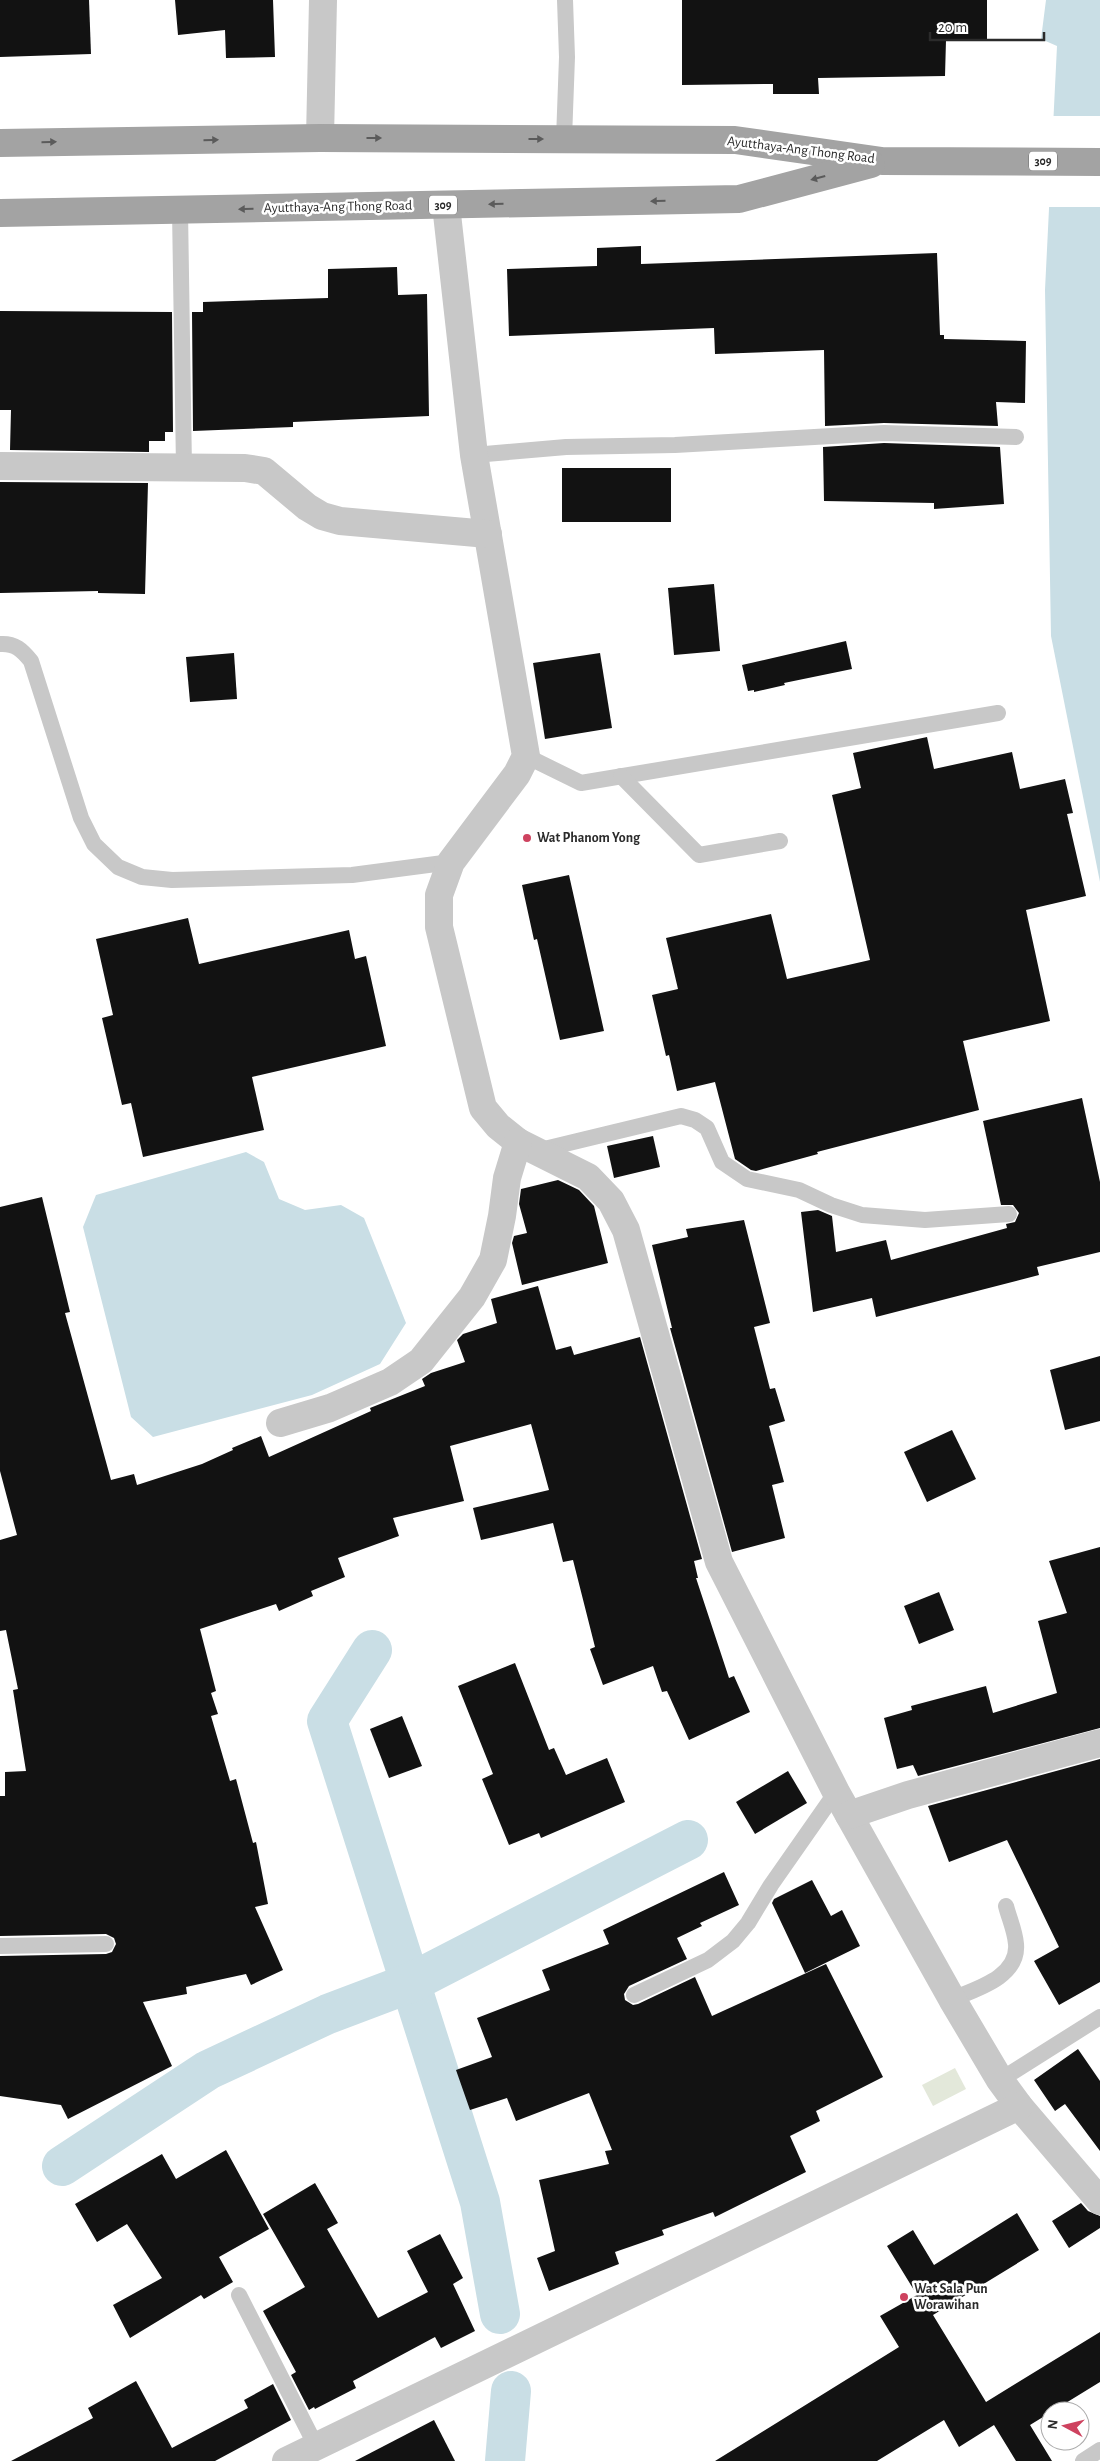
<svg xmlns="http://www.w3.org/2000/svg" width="1100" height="2461" font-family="'Alegreya Sans',sans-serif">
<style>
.green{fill:#e3e8da}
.water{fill:#c9dee5}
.pier{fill:#fff}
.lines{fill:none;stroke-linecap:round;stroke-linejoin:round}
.canal{stroke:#c9dee5;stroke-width:40}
.building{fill:#121212}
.lane{stroke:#c8c8c8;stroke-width:16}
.street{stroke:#c8c8c8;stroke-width:28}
.primary{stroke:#a3a3a3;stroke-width:28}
.oneway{fill:#5b5b5b}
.poi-dot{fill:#ce425f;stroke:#fff;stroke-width:2}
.labels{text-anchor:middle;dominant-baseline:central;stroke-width:5;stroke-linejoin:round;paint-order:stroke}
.shield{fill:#fff;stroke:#6b6b6b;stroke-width:1}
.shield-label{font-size:12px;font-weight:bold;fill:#2b2b2b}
.street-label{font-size:14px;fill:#2b2b2b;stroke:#fff}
.poi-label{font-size:14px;font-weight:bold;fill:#2b2b2b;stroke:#fff;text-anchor:start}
</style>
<rect width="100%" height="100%" fill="#fff"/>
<path class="green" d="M955 2068 966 2089 933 2106 922 2085Z"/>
<g class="water">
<path d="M1046 0H1100V882L1051 636 1045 290 1057 46 1041 39Z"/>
<path d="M246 1152 264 1162 279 1199 305 1210 341 1205 364 1218 406 1323 380 1364 312 1395 153 1437 131 1417 83 1227 96 1195Z"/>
</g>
<path class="pier" d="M1051 116H1100V207H1047Z"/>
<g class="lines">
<g class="canal">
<path d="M372 1650 327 1721 480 2202 500 2314"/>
<path d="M62 2166 208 2070 328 2014 410 1983 688 1840"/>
<path d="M505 2461 511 2391"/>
</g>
</g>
<g class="building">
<path d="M0 0H89L91 54 0 57Z"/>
<path d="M175 0H273L275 57 226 58 225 30 178 35Z"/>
<path d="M682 0H987V39L946 40 945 76 818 78 819 94H773V84L682 85Z"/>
<path d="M641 246V264L937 253 940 335H944V339L1026 341 1025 403 996 402 998 426 884 423 825 426 824 350 715 354 714 328 509 336 507 269 597 266V248Z"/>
<path d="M397 267 398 295 427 294 429 416 293 422V427L193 431 192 312H203V302L328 298V269Z"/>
<path d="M0 311 172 312 173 432H165V441H149V452L10 450 11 410H0Z"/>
<path d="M884 443 1000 447 1004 504 934 509V503L824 501 823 447Z"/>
<rect x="562" y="468" width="109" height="54"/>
<path d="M0 482 148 483 145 594 98 593V591L0 593Z"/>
<path d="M714 584 720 651 674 655 668 588Z"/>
<path d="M846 641 852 669 784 683 785 685 754 692V690L748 691 742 665Z"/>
<path d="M234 653 237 699 190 702 186 657Z"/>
<path d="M600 653 612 728 545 739 533 663Z"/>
<path d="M927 737 934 769 1012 752 1020 789 1065 779 1073 813 1067 814 1086 896 1026 910 1050 1021 963 1041 979 1110 817 1152 818 1154 756 1171 751 1170 735 1159 715 1082 677 1091 669 1055 666 1056 652 995 678 989 666 938 771 914 787 979 870 960 832 795 861 788 853 753Z"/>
<path d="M569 875 604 1031 560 1040 537 939 534 940 522 885Z"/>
<path d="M188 918 199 964 349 930 355 959 366 956 386 1046 252 1077 264 1130 143 1157 131 1103 122 1105 102 1018 113 1015 96 939Z"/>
<path d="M1082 1098 1100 1182V1252L1037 1267 1039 1275 876 1317 872 1298 813 1312 801 1212 818 1210 832 1216 836 1252 886 1240 891 1260 1007 1228 1006 1224 1015 1222 1019 1213 1013 1205H1001L983 1121Z"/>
<path d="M653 1136 660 1167 614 1178 607 1146Z"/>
<path d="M558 1180 579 1190 594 1206 608 1263 522 1285 512 1243 514 1236 527 1233 519 1204 521 1189Z"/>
<path d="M42 1197 70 1312 65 1313 111 1480 134 1474 137 1485 202 1464 233 1450 232 1448 261 1436 269 1457 371 1411 370 1408 425 1386 422 1379 431 1373 465 1362 457 1340 463 1334 497 1323 491 1299 538 1286 556 1350 571 1346 574 1355 640 1337 702 1559 694 1561 698 1578H696L729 1678 734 1676 750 1712 689 1740 667 1691 662 1692 653 1666 603 1685 590 1649 595 1647 573 1560 563 1562 553 1523 481 1540 473 1508 549 1490 531 1424 450 1446 464 1501 393 1518 399 1536 338 1558 345 1577 311 1591 313 1596 279 1611 276 1604 200 1629 216 1691 211 1693 218 1714 211 1716 230 1781 236 1779 253 1843 256 1842 268 1904 255 1907 283 1970 251 1985 246 1974 186 1987 187 1994 143 2002 172 2066 68 2119 61 2105 0 2096V1956L106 1954 112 1952 116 1944 114 1938 106 1934 0 1936V1796H5V1772L26 1771 13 1690 18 1689 6 1630 0 1631V1540L17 1535 0 1471V1207Z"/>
<path d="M744 1220 770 1323 754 1327 770 1389 775 1388 785 1421 769 1426 784 1482 772 1485 785 1538 732 1552 670 1328H672L652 1245 688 1237 686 1229Z"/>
<path d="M1100 1356V1421L1065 1430 1050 1370Z"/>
<path d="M952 1430 976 1479 927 1502 904 1452Z"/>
<path d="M1100 1547V1728L918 1776 913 1765 897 1769 884 1718 912 1710 911 1706 986 1686 993 1713 1057 1693 1038 1621 1067 1613 1049 1561Z"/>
<path d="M939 1592 954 1630 919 1644 904 1606Z"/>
<path d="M515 1663 549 1750 554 1748 566 1775 607 1758 625 1802 541 1838 539 1833 509 1845 482 1779 493 1774 458 1686Z"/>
<path d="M402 1716 422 1766 389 1778 370 1729Z"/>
<path d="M1100 1759V1982L1059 2005 1034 1961 1059 1947 1007 1840 949 1862 928 1806Z"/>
<path d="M788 1771 807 1803 755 1834 736 1802Z"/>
<path d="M724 1872 739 1905 700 1923 702 1926 677 1938 687 1959 629 1986 624 1994 625 2000 633 2005 638 2004 695 1977 712 2016 826 1964 883 2077 816 2111 820 2121 790 2136 806 2172 715 2217 713 2212 662 2230 664 2235 615 2252 619 2264 549 2291 537 2258 555 2251 539 2180 609 2164 605 2151 612 2150 589 2093 516 2121 507 2098 470 2110 456 2070 492 2057 477 2018 550 1990 542 1970 609 1944 603 1930Z"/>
<path d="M812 1880 831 1916 842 1910 860 1946 805 1973 772 1903 774 1899Z"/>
<path d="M1078 2049 1100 2081V2151L1065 2104 1055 2111 1034 2080Z"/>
<path d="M226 2150 269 2229 219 2257 233 2282 204 2299 201 2295 130 2338 113 2305 162 2278 127 2224 97 2242 75 2204 162 2154 176 2179Z"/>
<path d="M315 2183 338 2223 327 2229 378 2318 428 2292 407 2251 440 2234 463 2278 453 2284 475 2331 441 2348 435 2337 353 2381 356 2388 315 2409 314 2407 309 2410 291 2375 296 2372 263 2311 305 2287 263 2214Z"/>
<path d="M1081 2203 1088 2211 1100 2216V2228L1069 2248 1052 2221Z"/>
<path d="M1017 2213 1039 2250 933 2315 986 2402 1100 2332V2382L1030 2425 1052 2461H1016L994 2425 959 2447 944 2420 877 2461H715L899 2347 880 2316 917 2295 887 2246 913 2230 934 2265Z"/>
<path d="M136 2381 172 2448 248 2408 244 2400 273 2384 291 2420 215 2461H11L93 2418 88 2408Z"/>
<path d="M434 2420 455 2461H355Z"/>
</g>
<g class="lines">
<g class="lane">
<path d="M564 139 567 57 565 0"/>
<path d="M180 210 184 468"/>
<path d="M474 455 566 447 675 445 884 433 1016 437"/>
<path d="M0 644C15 643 22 650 31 661L81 818 94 844 118 867 142 877 172 880 352 875 451 862"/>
<path d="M526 756 581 783 998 713"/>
<path d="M621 776 699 855 780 841"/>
<path d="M536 1151 681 1116 695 1120 707 1128 722 1162 747 1179 799 1190 831 1205 862 1215 925 1220 1009 1214"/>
<path d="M0 1946 106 1944"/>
<path d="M634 1995 708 1960 733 1941 748 1923 771 1885 836 1792"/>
<path d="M952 1999C976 1989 1019 1977 1016 1944 1015 1931 1009 1918 1006 1906"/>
<path d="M1000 2080 1100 2017"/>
<path d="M239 2295 316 2446"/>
<path d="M1083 2461 1100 2450"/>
</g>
<g class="street">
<path d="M320 138 323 0"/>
<path d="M446 205 474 455 526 756 517 774 451 862 439 895V927L483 1108 498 1126 518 1142 588 1177 611 1201 626 1230 719 1562 836 1792 952 1999 1000 2080 1019 2106 1100 2201"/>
<path d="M0 466 245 468 264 471 307 507 322 516 340 521 488 534"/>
<path d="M280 1423 330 1408 390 1382 421 1361 472 1297 493 1260 502 1216 507 1178 518 1142"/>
<path d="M849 1815 908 1795 1100 1743"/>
<path d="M286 2461 1019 2106"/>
</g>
<g class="primary">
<path d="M0 143 320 138 735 140 882 161 1100 162"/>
<path d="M0 213 739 199 871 164"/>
</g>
</g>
<defs><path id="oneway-solid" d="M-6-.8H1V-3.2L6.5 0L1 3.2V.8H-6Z" transform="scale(1.25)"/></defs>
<g class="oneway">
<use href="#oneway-solid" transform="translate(374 138)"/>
<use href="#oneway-solid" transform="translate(536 139)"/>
<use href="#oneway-solid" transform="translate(211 140) rotate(-1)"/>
<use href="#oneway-solid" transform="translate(49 142) rotate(-1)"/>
<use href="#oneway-solid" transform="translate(818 178) rotate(165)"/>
<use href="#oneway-solid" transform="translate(658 201) rotate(179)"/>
<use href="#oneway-solid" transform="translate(496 204) rotate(179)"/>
<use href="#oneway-solid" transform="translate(246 209) rotate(179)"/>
</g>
<g class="poi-dot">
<circle cx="527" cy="838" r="5"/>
<circle cx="904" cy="2297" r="5"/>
</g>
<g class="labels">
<g class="shield">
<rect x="1029" y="151.5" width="28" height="19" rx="4"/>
<rect x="429" y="195.5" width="28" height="19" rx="4"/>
</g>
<g class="shield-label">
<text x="1043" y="161">309</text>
<text x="443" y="205">309</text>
</g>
<g class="street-label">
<text transform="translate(801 150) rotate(7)">Ayutthaya-Ang Thong Road</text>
<text transform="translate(338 207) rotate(-1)">Ayutthaya-Ang Thong Road</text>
</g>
<g class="poi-label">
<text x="537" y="838">Wat Phanom Yong</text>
<text x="914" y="2289">Wat Sala Pun<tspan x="914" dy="16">Worawihan</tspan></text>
</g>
</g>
<g transform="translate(1065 2426) rotate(277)"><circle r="24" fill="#ffffff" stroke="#aaaaaa"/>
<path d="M0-4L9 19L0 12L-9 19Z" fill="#ce425f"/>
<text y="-8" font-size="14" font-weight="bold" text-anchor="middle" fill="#2b2b2b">N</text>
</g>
<path d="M930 32v8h114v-8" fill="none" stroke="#2b2b2b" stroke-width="2.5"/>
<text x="938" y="32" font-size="15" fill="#2b2b2b" stroke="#ffffff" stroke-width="4" paint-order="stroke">20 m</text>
</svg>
